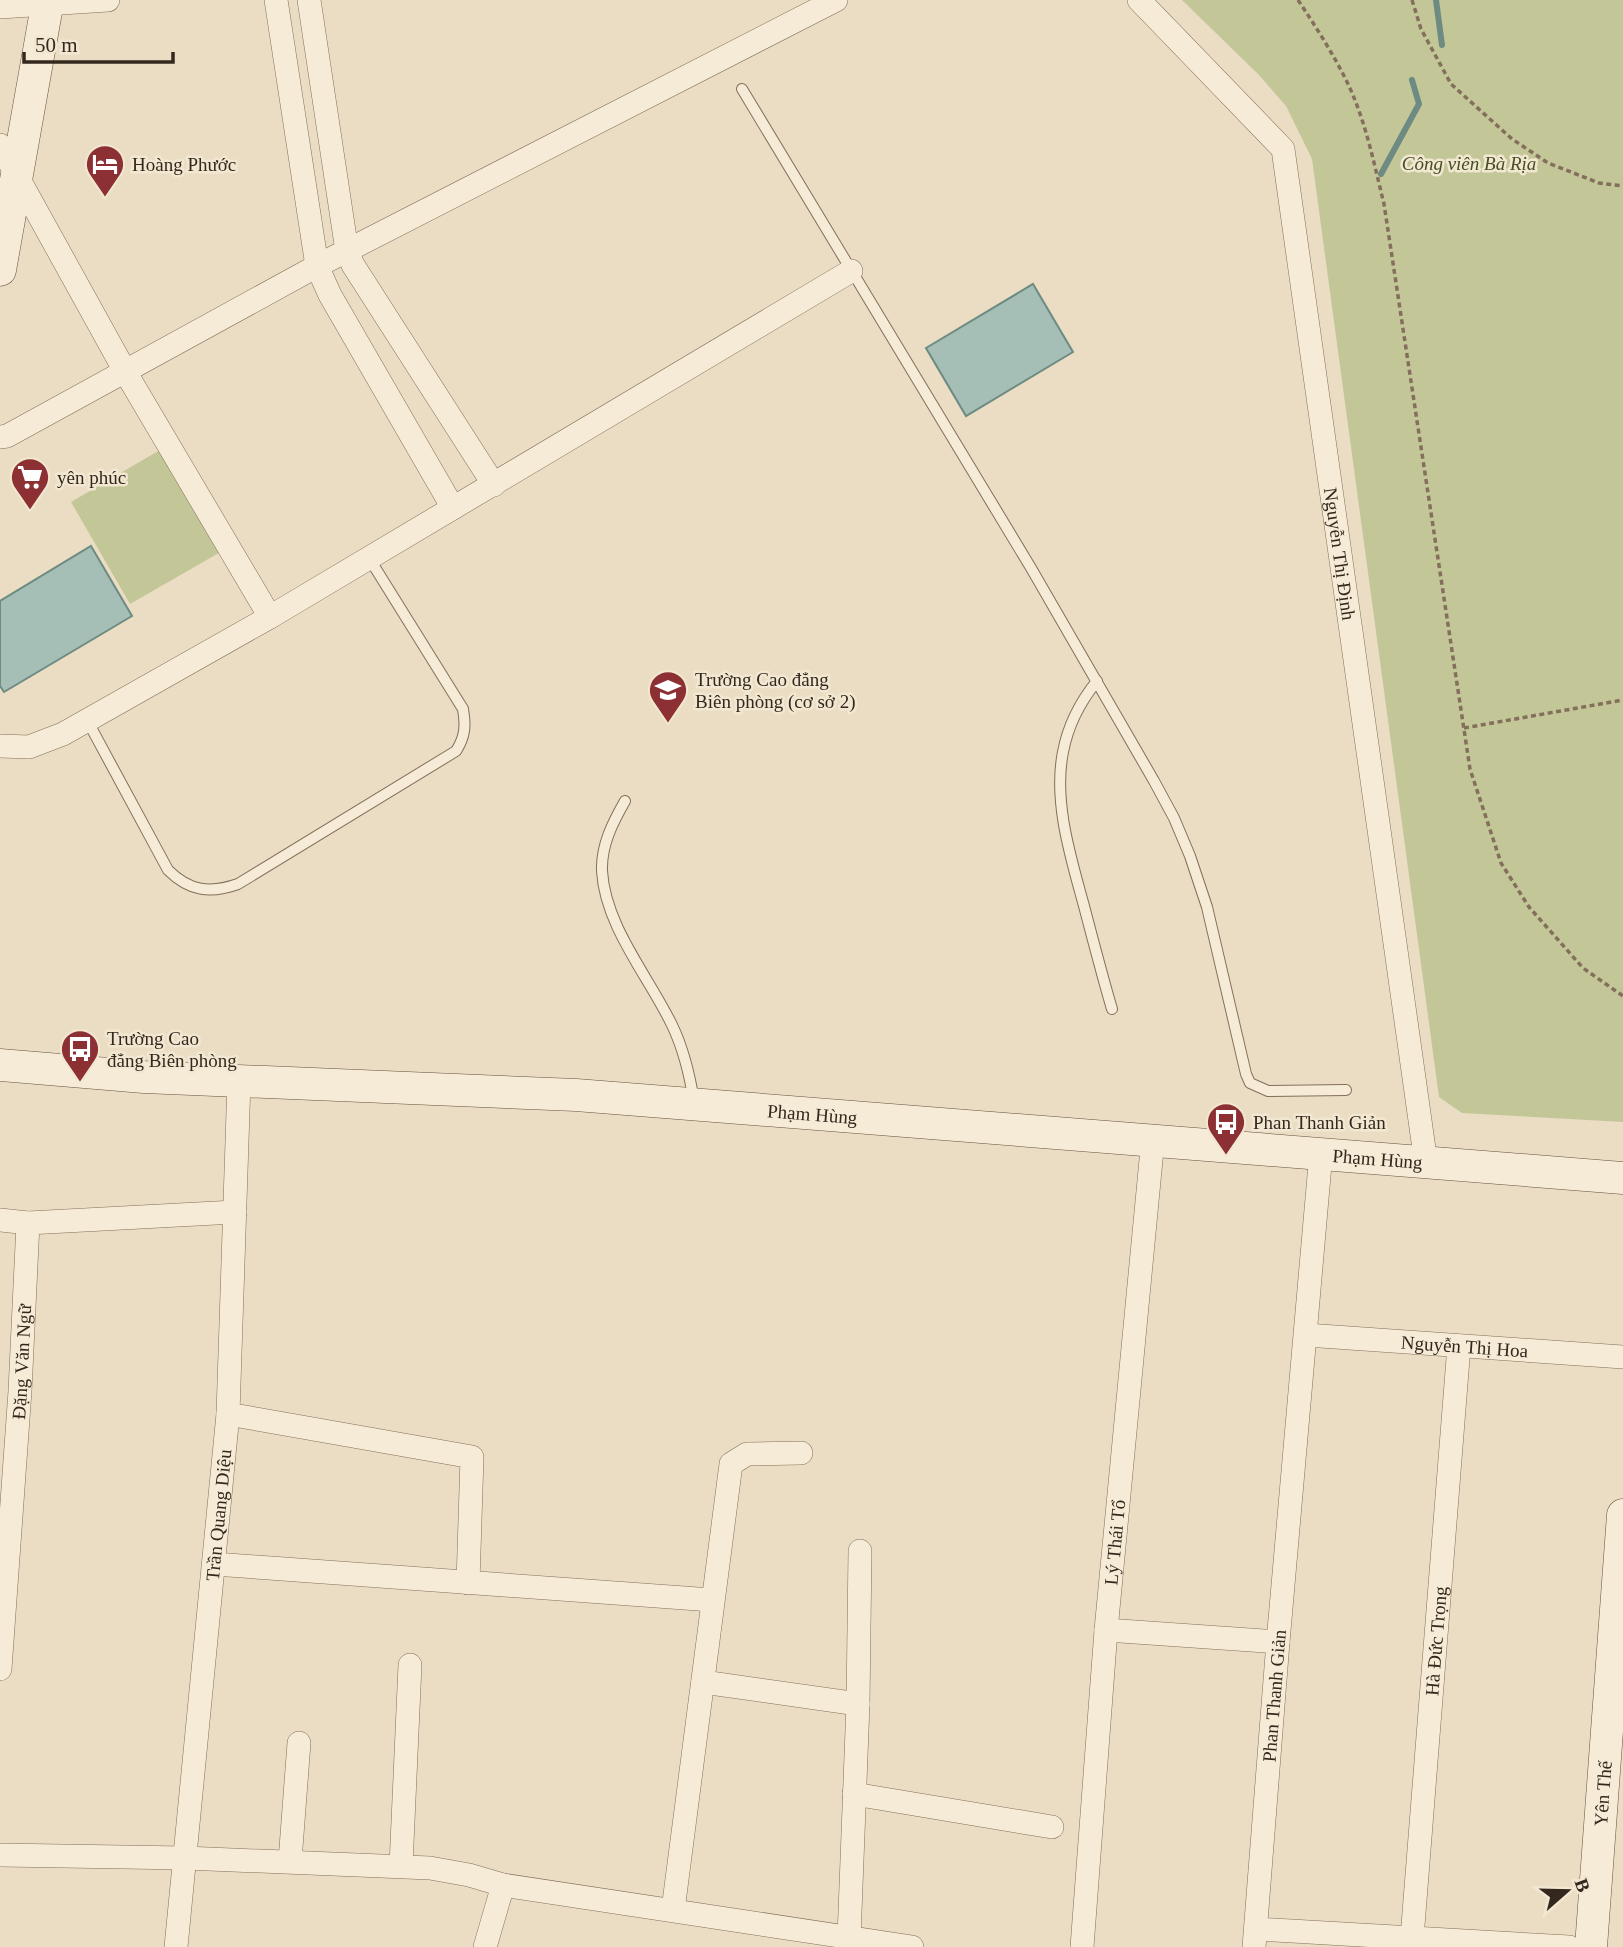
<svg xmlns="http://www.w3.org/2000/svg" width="1623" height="1947" font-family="'Times New Roman',serif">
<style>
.green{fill:#c3c798}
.water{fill:#a5beb6;stroke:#6d8b82;stroke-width:2}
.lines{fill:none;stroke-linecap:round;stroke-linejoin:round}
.stream{stroke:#6d8b82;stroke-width:6}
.lane-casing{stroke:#836f5b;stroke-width:12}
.street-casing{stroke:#836f5b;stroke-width:24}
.secondary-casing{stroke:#65513f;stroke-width:33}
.path{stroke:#836f5b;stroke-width:3.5;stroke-dasharray:5 3.5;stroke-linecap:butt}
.lane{stroke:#f6ebd6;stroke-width:10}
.street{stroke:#f6ebd6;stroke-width:23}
.secondary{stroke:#f6ebd6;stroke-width:32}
.labels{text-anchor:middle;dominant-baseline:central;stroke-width:5;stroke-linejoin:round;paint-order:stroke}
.park-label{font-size:19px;font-style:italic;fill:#464f27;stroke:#f2e8d2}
.poi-label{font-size:19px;fill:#34281e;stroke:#f2e8d2;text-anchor:start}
.street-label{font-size:19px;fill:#34281e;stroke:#f2e8d2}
</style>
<rect width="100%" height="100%" fill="#eaddc3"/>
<g class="green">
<path d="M1182 0H1623V1122L1462 1113 1439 1097 1312 159 1286 106 1259 75Z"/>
<path d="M165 447 224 550 130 604 71 502Z"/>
</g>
<g class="water">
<path d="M1033 284 1073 352 966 416 926 348Z"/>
<path d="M91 546 132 616 4 692 0 686V601Z"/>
</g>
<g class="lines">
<g class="stream">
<path d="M1436 0 1442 45"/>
<path d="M1381 174 1419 104 1412 80"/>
</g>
<g class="lane-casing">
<g id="lane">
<path d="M742 89 1031 568 1154 781 1174 818 1190 856 1207 907 1246 1074 1250 1083 1268 1091 1346 1090"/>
<path d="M1097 681C1080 702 1068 725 1063 752 1053 802 1071 858 1084 906 1093 940 1102 975 1112 1009"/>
<path d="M87 720 168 870C189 891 210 894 238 884L456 751C465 737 466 726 463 709L369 558"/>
<path d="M625 801C613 822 601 845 602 871 605 926 649 977 672 1025 684 1050 690 1076 694 1102"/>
</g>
</g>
<g class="street-casing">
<g id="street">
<path d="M276 0 317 266 330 295 453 508"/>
<path d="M309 0 347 251 353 265 494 485"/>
<path id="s1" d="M1139 0 1283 149 1426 1163"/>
<path d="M0 7 108 0"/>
<path d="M0 145 126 373 270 617"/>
<path d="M0 437 7 436 317 266 836 0"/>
<path d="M0 746 29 747 63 734 270 617 851 271"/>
<path d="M0 1220 28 1223 235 1212"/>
<path id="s2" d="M1306 1335 1623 1357"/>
<path d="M228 1414 472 1457 468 1583"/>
<path d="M214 1564 712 1600"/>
<path d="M1106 1630 1278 1642"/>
<path id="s3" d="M0 1669 20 1391 28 1223"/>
<path d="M703 1682 858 1704"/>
<path d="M854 1794 1052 1827"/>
<path d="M0 1855 185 1858 430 1868 469 1875 503 1885 912 1947"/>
<path d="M290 1861 299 1743"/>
<path d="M401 1866 410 1665"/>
<path d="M673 1910 731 1464 747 1454 801 1453"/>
<path d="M1256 1929 1569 1947"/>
<path d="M849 1938 858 1704 860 1551"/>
<path id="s4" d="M1412 1938 1459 1346"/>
<path id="s5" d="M176 1947 228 1414 239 1081"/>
<path d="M485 1947 503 1885"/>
<path id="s6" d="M1082 1947 1106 1630 1153 1139"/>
<path id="s7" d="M1254 1947 1278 1642 1321 1153"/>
</g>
</g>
<g class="secondary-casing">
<g id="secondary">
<path d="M0 270 48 0"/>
<path id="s8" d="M0 1065 144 1077 576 1095 1623 1178"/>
<path id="s9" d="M1591 1947 1623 1515"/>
</g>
</g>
<g class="path">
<path d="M1298 0C1316 27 1334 55 1348 84 1366 122 1374 164 1384 204L1470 769 1501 863 1529 907 1583 968 1623 996"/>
<path d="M1412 0 1421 29 1451 84 1512 139 1548 163 1599 183 1623 186"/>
<path d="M1464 728 1623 700"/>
</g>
<use href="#lane" class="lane"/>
<use href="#street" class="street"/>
<use href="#secondary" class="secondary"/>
</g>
<defs>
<g id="hotel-pin" transform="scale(2.0125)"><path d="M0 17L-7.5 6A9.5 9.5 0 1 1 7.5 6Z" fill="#8d3034" stroke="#f2e8d2"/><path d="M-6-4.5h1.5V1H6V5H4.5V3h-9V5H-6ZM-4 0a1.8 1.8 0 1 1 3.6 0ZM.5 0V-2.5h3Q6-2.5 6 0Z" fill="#fff"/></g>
<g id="supermarket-pin" transform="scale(2.0125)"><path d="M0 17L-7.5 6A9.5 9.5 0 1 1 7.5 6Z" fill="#8d3034" stroke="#f2e8d2"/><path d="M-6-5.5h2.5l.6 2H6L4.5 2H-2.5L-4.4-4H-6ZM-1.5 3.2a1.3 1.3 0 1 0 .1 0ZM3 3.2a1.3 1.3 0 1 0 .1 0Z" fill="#fff"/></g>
<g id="university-pin" transform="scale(2.0125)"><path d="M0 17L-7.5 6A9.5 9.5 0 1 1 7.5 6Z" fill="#8d3034" stroke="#f2e8d2"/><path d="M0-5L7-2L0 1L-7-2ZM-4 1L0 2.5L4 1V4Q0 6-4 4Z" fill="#fff"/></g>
<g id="bus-pin" transform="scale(2.0125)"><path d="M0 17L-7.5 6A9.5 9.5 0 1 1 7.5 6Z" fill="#8d3034" stroke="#f2e8d2"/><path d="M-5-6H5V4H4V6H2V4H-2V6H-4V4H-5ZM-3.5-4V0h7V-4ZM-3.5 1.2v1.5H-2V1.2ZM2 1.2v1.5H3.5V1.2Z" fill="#fff"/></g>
</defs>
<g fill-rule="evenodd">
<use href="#hotel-pin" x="105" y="164"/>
<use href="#supermarket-pin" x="30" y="477"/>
<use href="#university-pin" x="668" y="690"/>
<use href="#bus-pin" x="80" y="1049"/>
<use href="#bus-pin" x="1226" y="1122"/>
</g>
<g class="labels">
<g class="park-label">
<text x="1469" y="163">Công viên Bà Rịa</text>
</g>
<g class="poi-label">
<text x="132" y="164">Hoàng Phước</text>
<text x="57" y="477">yên phúc</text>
<text x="695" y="679">Trường Cao đẳng<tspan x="695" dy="22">Biên phòng (cơ sở 2)</tspan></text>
<text x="107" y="1038">Trường Cao<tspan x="107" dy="22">đẳng Biên phòng</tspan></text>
<text x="1253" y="1122">Phan Thanh Giản</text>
</g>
<g class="street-label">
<text stroke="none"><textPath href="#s1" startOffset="616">Nguyễn Thị Định</textPath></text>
<text stroke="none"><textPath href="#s8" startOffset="814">Phạm Hùng</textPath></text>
<text stroke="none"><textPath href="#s8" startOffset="1381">Phạm Hùng</textPath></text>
<text stroke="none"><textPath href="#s2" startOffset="159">Nguyễn Thị Hoa</textPath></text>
<text stroke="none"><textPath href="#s3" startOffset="308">Đặng Văn Ngữ</textPath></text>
<text stroke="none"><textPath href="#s5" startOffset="434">Trần Quang Diệu</textPath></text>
<text stroke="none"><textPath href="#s6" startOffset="406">Lý Thái Tổ</textPath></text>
<text stroke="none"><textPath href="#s4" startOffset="298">Hà Đức Trọng</textPath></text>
<text stroke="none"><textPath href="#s7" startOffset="252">Phan Thanh Giản</textPath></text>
<text stroke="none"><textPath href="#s9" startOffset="154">Yên Thế</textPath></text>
</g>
</g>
<g transform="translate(1567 1891) rotate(70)" stroke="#f2e8d2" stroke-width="5" paint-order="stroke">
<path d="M0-5L12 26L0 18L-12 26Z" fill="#34281e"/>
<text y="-10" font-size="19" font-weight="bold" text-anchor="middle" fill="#34281e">B</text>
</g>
<path d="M24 52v10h149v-10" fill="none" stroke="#34281e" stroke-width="3.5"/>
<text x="35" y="52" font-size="21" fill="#34281e" stroke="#f2e8d2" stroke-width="5" paint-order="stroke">50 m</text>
</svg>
